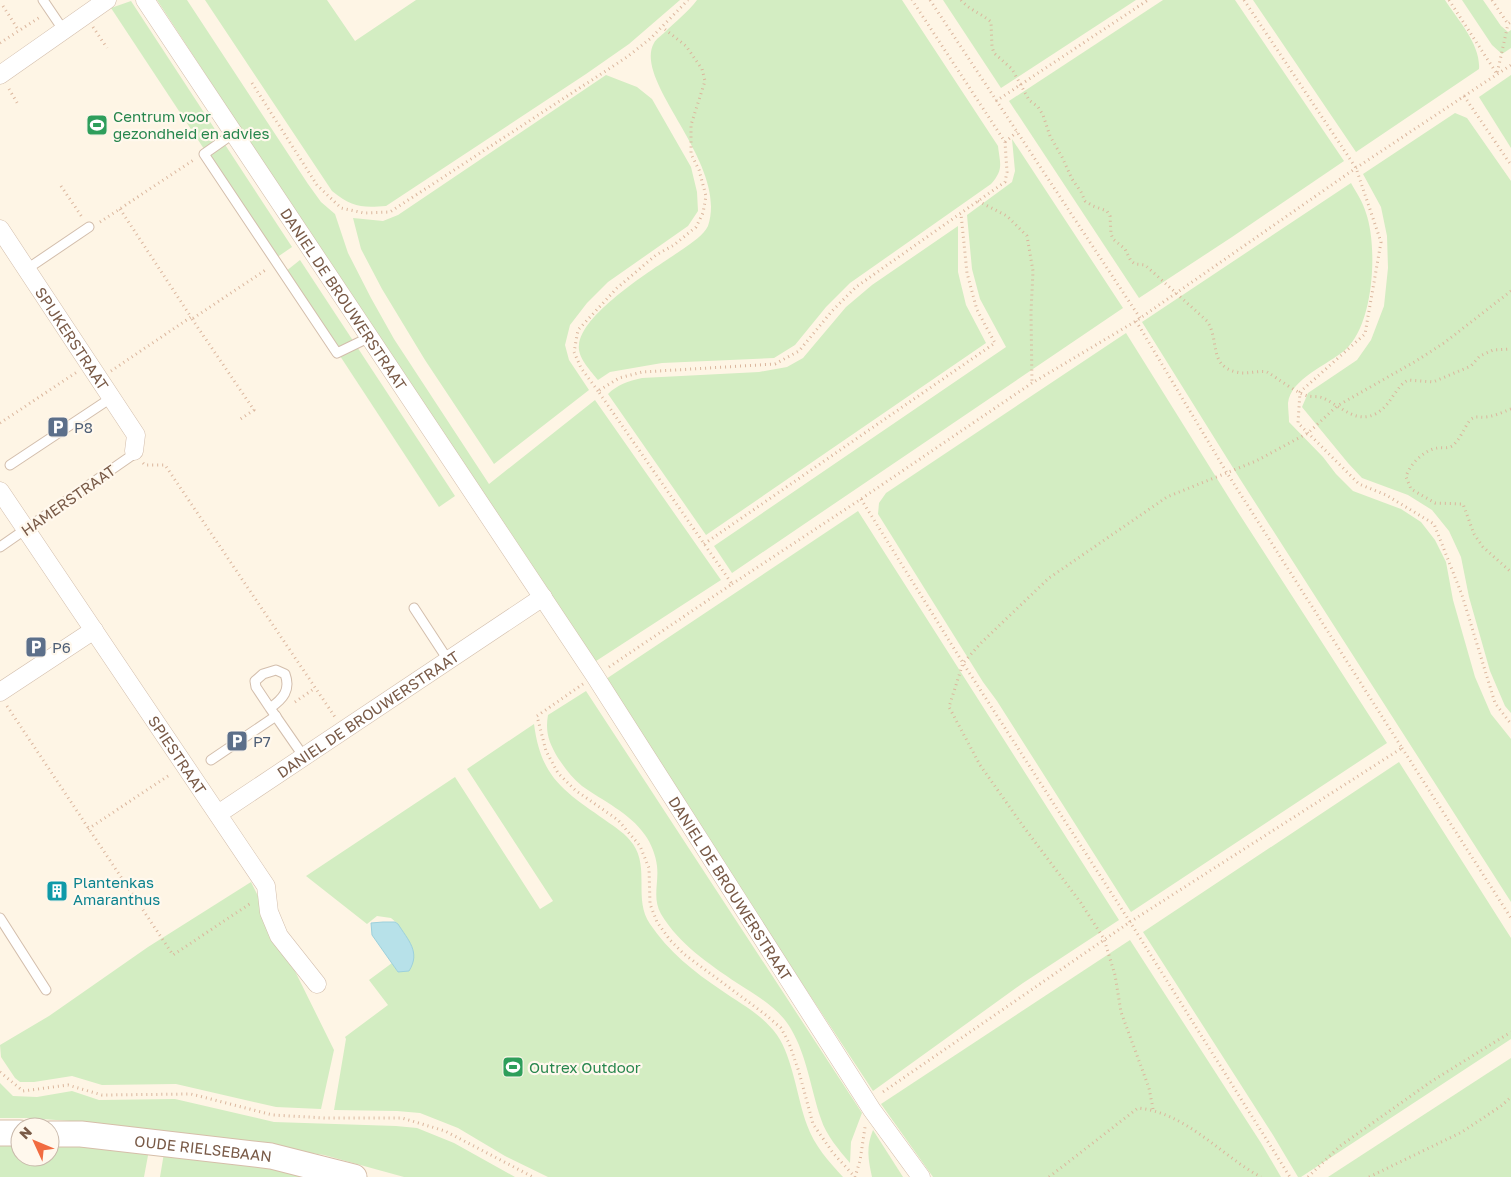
<svg xmlns="http://www.w3.org/2000/svg" width="1511" height="1177" font-family="'Golos Text',sans-serif">
<style>
.green{fill:#d3edc2}
.water{fill:#b7e1e9;stroke:#9dd1dc}
.lines{fill:none;stroke-linecap:round;stroke-linejoin:round}
.lane-casing{stroke:#d3beac;stroke-width:11}
.street-casing{stroke:#d3beac;stroke-width:19}
.secondary-casing{stroke:#d6bea9;stroke-width:27}
.path{stroke:#dbb69d;stroke-width:3;stroke-dasharray:1 4;stroke-linecap:butt}
.lane{stroke:#fff;stroke-width:9}
.street{stroke:#fff;stroke-width:18}
.secondary{stroke:#fff;stroke-width:25}
.labels{text-anchor:middle;dominant-baseline:central;stroke-width:4.5;stroke-linejoin:round;paint-order:stroke}
.leisure-label{font-size:15px;fill:#27864d;stroke:#fff8ed;text-anchor:start}
.street-label{font-size:15px;fill:#795a47;stroke:#fff8ed}
.service-label{font-size:15px;fill:#4e5e75;stroke:#fff8ed;text-anchor:start}
.culture-label{font-size:15px;fill:#0d838f;stroke:#fff8ed;text-anchor:start}
</style>
<rect width="100%" height="100%" fill="#fef5e5"/>
<g class="green">
<path d="M157 0H187L308 184 321 202 335 214 348 253 371 298 394 339 489 484 595 400 721 580 593 663 385 349Z"/>
<path d="M205 0H327L355 41 416 0H680L629 44 586 74 386 206C361 208 352 207 332 191Z"/>
<path d="M697 0H902L998 146C1000 164 1004 169 991 184L850 283 826 307 795 345 774 358 662 363 610 372 598 380C591 371 577 357 579 345 582 312 657 267 683 249 691 243 704 235 708 226 729 163 632 82 654 43 656 39 661 36 665 32 675 22 688 12 697 0Z"/>
<path d="M943 0H1136L1001 88Z"/>
<path d="M1163 0H1235L1344 161 1232 237 1139 298 1009 101Z"/>
<path d="M1253 0H1445C1458 20 1481 45 1479 69L1356 152Z"/>
<path d="M1462 0H1483L1501 26 1508 32 1511 30V48L1502 54 1492 45Z"/>
<path d="M131 1 292 247 276 258 111 8Z"/>
<path d="M606 75 637 87 652 99 691 167 697 192 698 211 688 226 608 282 587 303 570 325 565 345 569 360 589 390 494 464 425 360 382 289 361 249 353 218 383 221 398 215Z"/>
<path d="M1511 75V148L1479 97Z"/>
<path d="M1455 113 1467 118 1511 181V713L1505 706 1490 671 1469 597 1461 557 1449 531 1432 510 1408 495 1362 478 1348 463 1302 407 1308 393 1357 360 1371 340 1384 306 1388 268 1387 236 1381 207 1363 174Z"/>
<path d="M1012 139 1123 308 732 573 714 546 1006 347 980 299 972 269 967 215 1012 182 1015 171Z"/>
<path d="M1351 183C1356 192 1363 202 1366 213 1378 247 1374 325 1345 350 1328 365 1291 378 1288 403 1288 409 1289 416 1289 422L1323 457 1336 474 1353 491 1401 509 1421 522 1435 540 1446 562 1453 600 1475 677 1491 714 1511 739V902L1240 479 1142 322Z"/>
<path d="M958 226V272L966 305 986 343 706 535 608 394C617 385 628 381 642 378L759 372 787 367 803 358 846 307 872 285Z"/>
<path d="M300 260 455 496 439 507 285 272Z"/>
<path d="M1126 333 1236 509 1387 743 1131 912 997 701 983 682 878 514 879 503 886 493Z"/>
<path d="M858 511 1119 920 1023 983 873 1091 603 681Z"/>
<path d="M586 691 862 1113 851 1142 850 1163C839 1150 826 1135 821 1119 811 1090 807 1056 791 1029 779 1008 756 995 737 983 709 964 679 944 661 914 652 898 659 883 657 866 656 856 651 843 645 835 630 813 603 801 582 786 572 778 565 768 558 758 549 743 545 732 548 715Z"/>
<path d="M534 724C541 778 564 791 605 820 615 827 626 834 633 844 650 869 633 899 650 924 668 951 694 972 721 990 741 1004 763 1015 777 1035 793 1058 797 1098 807 1125 814 1145 829 1162 843 1177H548L505 1156 458 1128 420 1113 397 1111 334 1110 346 1039 345 1037 388 1005 369 980 392 963 398 972V924L391 918 377 916 367 924 306 876 455 777 540 909 553 901 467 769Z"/>
<path d="M1399 762 1511 938V1039L1301 1177H1298L1273 1135 1143 932Z"/>
<path d="M251 882 334 1050 321 1109 276 1107 176 1084 102 1085 72 1076 34 1082H20L15 1078 1 1057 0 1045 49 1016 148 947Z"/>
<path d="M1130 940 1261 1143 1281 1177H933L881 1104Z"/>
<path d="M1511 1058V1177H1328Z"/>
<path d="M0 1083 13 1096 37 1097 72 1091 99 1100 175 1099 274 1122 396 1126 417 1128 454 1143 515 1177H404L324 1155 183 1133 98 1123 28 1118H0Z"/>
<path d="M873 1130 903 1177H872C868 1159 866 1147 873 1130Z"/>
<path d="M0 1141H20V1157H50V1141L149 1150 144 1177H0Z"/>
<path d="M164 1153 277 1169 316 1177H160Z"/>
</g>
<path class="water" d="M383 922H395L398 924C408 940 421 952 409 971L398 972 372 935 371 923Z"/>
<g class="lines">
<g class="lane-casing">
<g id="lane">
<path d="M43 0 64 31"/>
<path d="M234 133 204 154 337 353 370 337"/>
<path d="M27 269 89 227"/>
<path d="M10 465 111 398"/>
<path d="M0 547 131 456 134 451"/>
<path d="M414 608 448 660"/>
<path d="M270 708 256 687 255 681 263 674 276 670 285 674C291 690 283 699 270 708L304 757"/>
<path d="M211 760 276 716"/>
<path d="M0 918 46 990"/>
</g>
</g>
<g class="street-casing">
<g id="street">
<path id="s1" d="M145 0 595 676 872 1110 921 1177"/>
<path d="M0 75 107 0"/>
<path id="s2" d="M0 229 136 435 134 451"/>
<path id="s3" d="M0 491 266 886 269 912 279 936 317 984"/>
<path d="M0 692 94 630"/>
<path id="s4" d="M218 814 543 597"/>
</g>
</g>
<g class="secondary-casing">
<g id="secondary">
<path d="M0 1133H20"/>
<path id="s5" d="M50 1134H81L271 1156 354 1177"/>
</g>
</g>
<g class="path">
<path d="M930 0 1140 318"/>
<path d="M961 0C969 10 981 13 991 22L992 47 994 53 1012 69 1029 100 1038 107 1043 115 1050 136 1062 157 1072 179 1081 192 1085 201 1093 206 1107 211 1110 216 1111 234 1113 239 1125 249 1131 261 1135 264 1145 265 1207 321C1220 340 1208 365 1236 372 1247 375 1257 370 1267 372 1279 379 1296 393 1308 396 1313 397 1319 396 1323 398 1341 406 1356 425 1377 413 1392 404 1395 387 1408 380L1433 382 1471 366 1480 356 1493 350 1511 349"/>
<path d="M1244 0 1356 168 1381 242 1365 334 1300 392 1298 423 1359 484 1386 495 1434 524 1462 595 1495 703 1511 724"/>
<path d="M1449 0 1497 74 1508 24"/>
<path d="M1492 0 1508 24 1511 22"/>
<path d="M3 6 19 31"/>
<path d="M93 27 107 48"/>
<path d="M0 43 40 17"/>
<path d="M252 83 317 185 341 208 364 213 390 212 627 57 651 38 688 0"/>
<path d="M9 89 19 106"/>
<path d="M1464 96 1511 165"/>
<path d="M996 101 1148 0"/>
<path d="M1005 142 1017 132"/>
<path d="M61 186 82 217"/>
<path d="M978 201 1007 216 1027 236 1033 271 1031 312 1032 383"/>
<path d="M120 209 191 317"/>
<path d="M100 222 195 159"/>
<path d="M192 319 254 410 239 420"/>
<path d="M1136 321 1227 473 1402 748 1130 922 1290 1177"/>
<path d="M111 371 191 317 192 319 267 269"/>
<path d="M598 391 581 368 574 352 578 330 617 288 656 255 674 245 696 227 703 213 706 196 699 170 691 154V125L705 81 702 69 686 46 662 27"/>
<path d="M1511 409C1503 412 1495 416 1486 417 1479 418 1476 415 1470 420 1464 428 1460 440 1452 446 1447 449 1442 447 1437 448 1424 450 1409 465 1406 477L1411 489 1435 503 1463 504 1474 534 1483 547 1511 572"/>
<path d="M0 423 77 372"/>
<path d="M143 463 145 465H165L335 717"/>
<path d="M861 499 963 663 1130 922 880 1094"/>
<path d="M704 544 995 343 977 310 967 273 961 214"/>
<path d="M732 584 861 499 1032 383 1136 321 1356 168 1511 65"/>
<path d="M609 667 732 584 598 391 619 378 642 372 775 364 799 351 832 311 856 287 1005 182 1007 172 1005 142 912 0"/>
<path d="M583 684 537 716 546 751 558 773 575 790 618 820 640 846 649 868 650 904 657 922 670 940 684 954 766 1015 781 1028 789 1043 799 1072 813 1124 833 1153 855 1177 860 1161 865 1127"/>
<path d="M295 702 315 688"/>
<path d="M7 706 173 955 251 903"/>
<path d="M1402 748 1511 918"/>
<path d="M88 829 171 774"/>
<path d="M0 1072 23 1091 68 1085 102 1095 191 1094 273 1115 325 1118H402L445 1131 533 1177"/>
<path d="M1153 1109 1149 1088 1121 1012 1115 975 1104 939 1081 903 1023 826 980 765 949 707 963 663 982 642 1049 578 1167 497 1256 461 1308 433 1337 406 1416 361 1444 343 1511 291"/>
<path d="M1049 1177 1138 1108C1187 1113 1220 1155 1261 1177"/>
<path d="M1308 1177 1340 1146 1432 1081 1511 1032"/>
<path d="M1369 1177 1462 1132 1501 1106 1511 1097"/>
</g>
<use href="#lane" class="lane"/>
<use href="#street" class="street"/>
<use href="#secondary" class="secondary"/>
</g>
<defs>
<g id="stadium-square" transform="scale(1.125)"><rect x="-9" y="-9" width="18" height="18" rx="4" fill="#2e9e5b" stroke="#fff8ed"/><path d="M0-5a6.5 5 0 1 0 0 10a6.5 5 0 1 0 0-10ZM-3.5-1.8h7v3.6h-7Z" fill="#fff"/></g>
<g id="parking-square" transform="scale(1.125)"><rect x="-9" y="-9" width="18" height="18" rx="4" fill="#5c6f8a" stroke="#fff8ed"/><path d="M-3.5-5.5H1a3.5 3.5 0 0 1 0 7H-1V5.5H-3.5ZM-1-3.4V-.6H.8a1.4 1.4 0 0 0 0-2.8Z" fill="#fff"/></g>
<g id="building-square" transform="scale(1.125)"><rect x="-9" y="-9" width="18" height="18" rx="4" fill="#0f9aa8" stroke="#fff8ed"/><path d="M-4-6H4V6H1V3H-1V6H-4ZM-2.5-4.3h1.7v1.8h-1.7ZM.8-4.3h1.7v1.8H.8ZM-2.5-1h1.7V.8h-1.7ZM.8-1h1.7V.8H.8Z" fill="#fff"/></g>
</defs>
<g fill-rule="evenodd">
<use href="#stadium-square" x="97" y="125"/>
<use href="#parking-square" x="58" y="427"/>
<use href="#parking-square" x="36" y="647"/>
<use href="#parking-square" x="237" y="741"/>
<use href="#building-square" x="57" y="891"/>
<use href="#stadium-square" x="513" y="1067"/>
</g>
<g class="labels">
<g class="leisure-label">
<text x="113" y="116">Centrum voor<tspan x="113" dy="17">gezondheid en advies</tspan></text>
<text x="529" y="1067">Outrex Outdoor</text>
</g>
<g class="street-label">
<text stroke="none"><textPath href="#s1" startOffset="359">DANIEL DE BROUWERSTRAAT</textPath></text>
<text stroke="none"><textPath href="#s2" startOffset="131">SPIJKERSTRAAT</textPath></text>
<text transform="translate(68 500) rotate(-35)">HAMERSTRAAT</text>
<text stroke="none"><textPath href="#s4" startOffset="180">DANIEL DE BROUWERSTRAAT</textPath></text>
<text stroke="none"><textPath href="#s3" startOffset="318">SPIESTRAAT</textPath></text>
<text stroke="none"><textPath href="#s1" startOffset="1064">DANIEL DE BROUWERSTRAAT</textPath></text>
<text stroke="none"><textPath href="#s5" startOffset="154">OUDE RIELSEBAAN</textPath></text>
</g>
<g class="service-label">
<text x="74" y="427">P8</text>
<text x="52" y="647">P6</text>
<text x="253" y="741">P7</text>
</g>
<g class="culture-label">
<text x="73" y="882">Plantenkas<tspan x="73" dy="17">Amaranthus</tspan></text>
</g>
</g>
<g transform="translate(35 1142) rotate(314)"><circle r="24" fill="#fff8ed" stroke="#c9b9ab"/>
<path d="M0-4L9 19L0 12L-9 19Z" fill="#f16b40"/>
<text y="-8" font-size="14" font-weight="bold" text-anchor="middle" fill="#795a47">N</text>
</g>
</svg>
